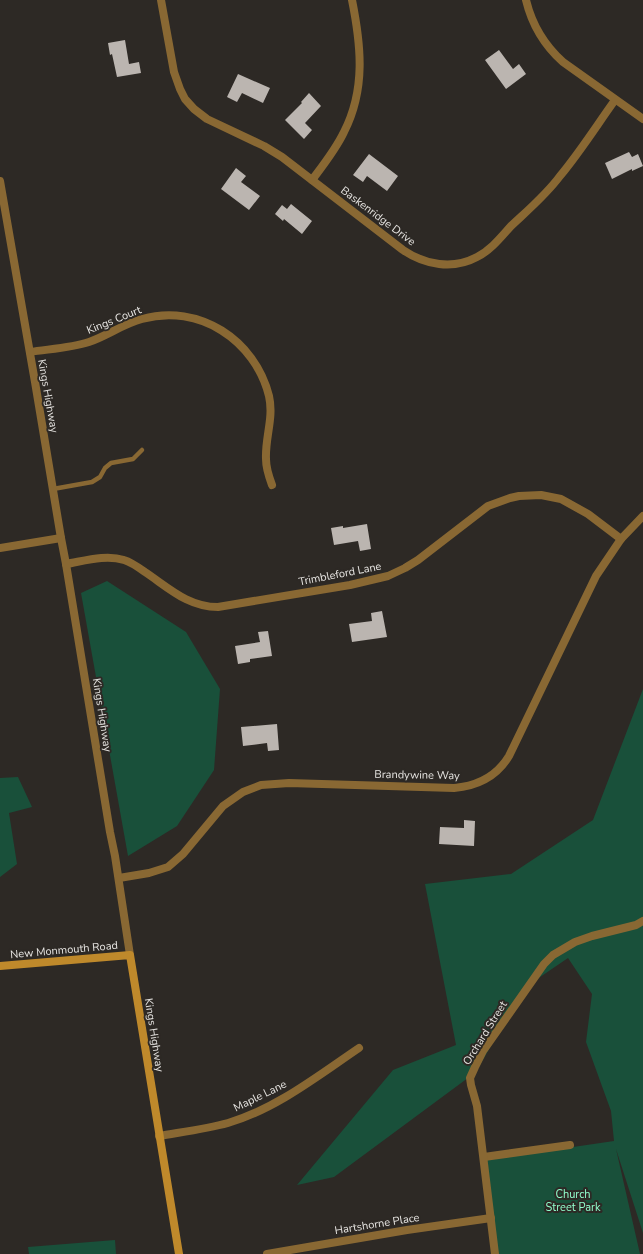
<svg xmlns="http://www.w3.org/2000/svg" width="643" height="1254" font-family="'Nunito Sans',sans-serif">
<style>
.green{fill:#19503a}
.building{fill:#bbb5b0}
.lines{fill:none;stroke-linecap:round;stroke-linejoin:round}
.service{stroke:#896833;stroke-width:4.5}
.minor{stroke:#896833;stroke-width:8}
.tertiary{stroke:#896833;stroke-width:8}
.secondary{stroke:#bf892b;stroke-width:8}
.labels{text-anchor:middle;dominant-baseline:central;stroke-width:4;stroke-linejoin:round;paint-order:stroke}
.street-label{font-size:11px;fill:#e8e6e3;stroke:#2d2925}
.park-label{font-size:11px;fill:#91fecd;stroke:#2d2925}
</style>
<rect width="100%" height="100%" fill="#2d2925"/>
<g class="green">
<path d="M107 581 186 632 220 689 214 770 177 826 128 856 81 593Z"/>
<path d="M643 689V1233L616 1149 640 1254H498L484 1160 614 1141 611 1111 586 1042 592 994 568 958 524 988 476 1072 334 1177 297 1185 393 1070 456 1045 425 884 511 874 593 820Z"/>
<path d="M18 777 32 807 9 813 17 864 0 877V778Z"/>
<path d="M115 1240 116 1254H29L28 1247Z"/>
</g>
<g class="building">
<path d="M125 40 129 64 139 62 141 73 117 77 112 54 110 55 108 43Z"/>
<path d="M499 50 513 69 519 64 526 74 506 89 485 60Z"/>
<path d="M238 74 270 88 263 103 242 93 237 102 227 97Z"/>
<path d="M309 93 321 106 305 123 312 130 304 139 285 120 302 103 301 102Z"/>
<path d="M629 152 632 157 638 154 643 166 632 171V169L612 179 605 163Z"/>
<path d="M369 154 398 176 387 191 367 176 363 182 353 175Z"/>
<path d="M236 168 246 176 241 182 260 196 249 210 221 189Z"/>
<path d="M291 204 312 221 302 234 284 219 283 221 275 214 282 205 287 209Z"/>
<path d="M367 524 371 549 360 551 358 541 334 545 331 528 343 526V528Z"/>
<path d="M382 611 387 637 352 642 349 624 372 621 371 613Z"/>
<path d="M268 631 272 656 250 659V662L238 664 235 646 260 642 258 632Z"/>
<path d="M277 724 279 750 268 751 267 743 243 746 241 727Z"/>
<path d="M464 820 475 821 474 846 439 844 440 827 464 828Z"/>
</g>
<g class="lines">
<path class="service" d="M53 489 92 482 100 477 105 468 111 463 133 459 142 450"/>
<g class="minor">
<path d="M161 0 174 72 180 89 185 99 194 109 207 119 264 146 282 157 403 250C425 265 453 270 477 257 491 250 501 237 511 226 528 210 546 195 560 176 580 152 597 125 615 100"/>
<path d="M526 0C532 25 544 45 563 62L643 119"/>
<path d="M312 180C324 164 336 149 344 132 366 89 361 45 352 0"/>
<path d="M30 352C49 349 71 348 89 342 107 336 123 324 142 319 199 303 255 340 269 396 274 418 265 437 266 459 266 468 269 477 272 485"/>
<path d="M0 548 61 538"/>
<path d="M66 564C84 561 106 554 124 560 131 562 138 567 145 572 169 588 188 607 218 607L350 585 388 576 405 568 418 560 488 506 510 498 519 496 541 495 561 499 588 514 621 539"/>
<path d="M119 878 149 873 168 867 183 854 223 806 243 792 261 785 289 783 454 788C477 786 497 776 509 756L596 576 621 539 643 516"/>
<path d="M159 1136C182 1132 206 1129 228 1123 276 1109 319 1075 359 1048"/>
<path d="M484 1157 570 1145"/>
<path d="M267 1254 407 1230 491 1218"/>
<path d="M495 1254 477 1106 471 1085 470 1078 475 1067 483 1051 544 964 553 955 575 942 592 936 636 925 643 921"/>
</g>
<path class="tertiary" d="M0 181 35 382 61 538 66 564 110 832 115 856 130 955"/>
<path class="secondary" d="M0 966 130 955 179 1254"/>
</g>
<g class="labels">
<g class="street-label">
<text transform="translate(378 216) rotate(37)">Baskenridge Drive</text>
<text transform="translate(114 320) rotate(-22)">Kings Court</text>
<text transform="translate(48 396) rotate(80)">Kings Highway</text>
<text transform="translate(340 574) rotate(-11)">Trimbleford Lane</text>
<text transform="translate(102 715) rotate(81)">Kings Highway</text>
<text transform="translate(417 775) rotate(1)">Brandywine Way</text>
<text transform="translate(64 950) rotate(-5)">New Monmouth Road</text>
<text transform="translate(485 1033) rotate(-58)">Orchard Street</text>
<text transform="translate(154 1035) rotate(81)">Kings Highway</text>
<text transform="translate(260 1096) rotate(-26)">Maple Lane</text>
<text transform="translate(377 1224) rotate(-9)">Hartshorne Place</text>
</g>
<g class="park-label">
<text x="573" y="1194">Church<tspan x="573" dy="13">Street Park</tspan></text>
</g>
</g>
</svg>
